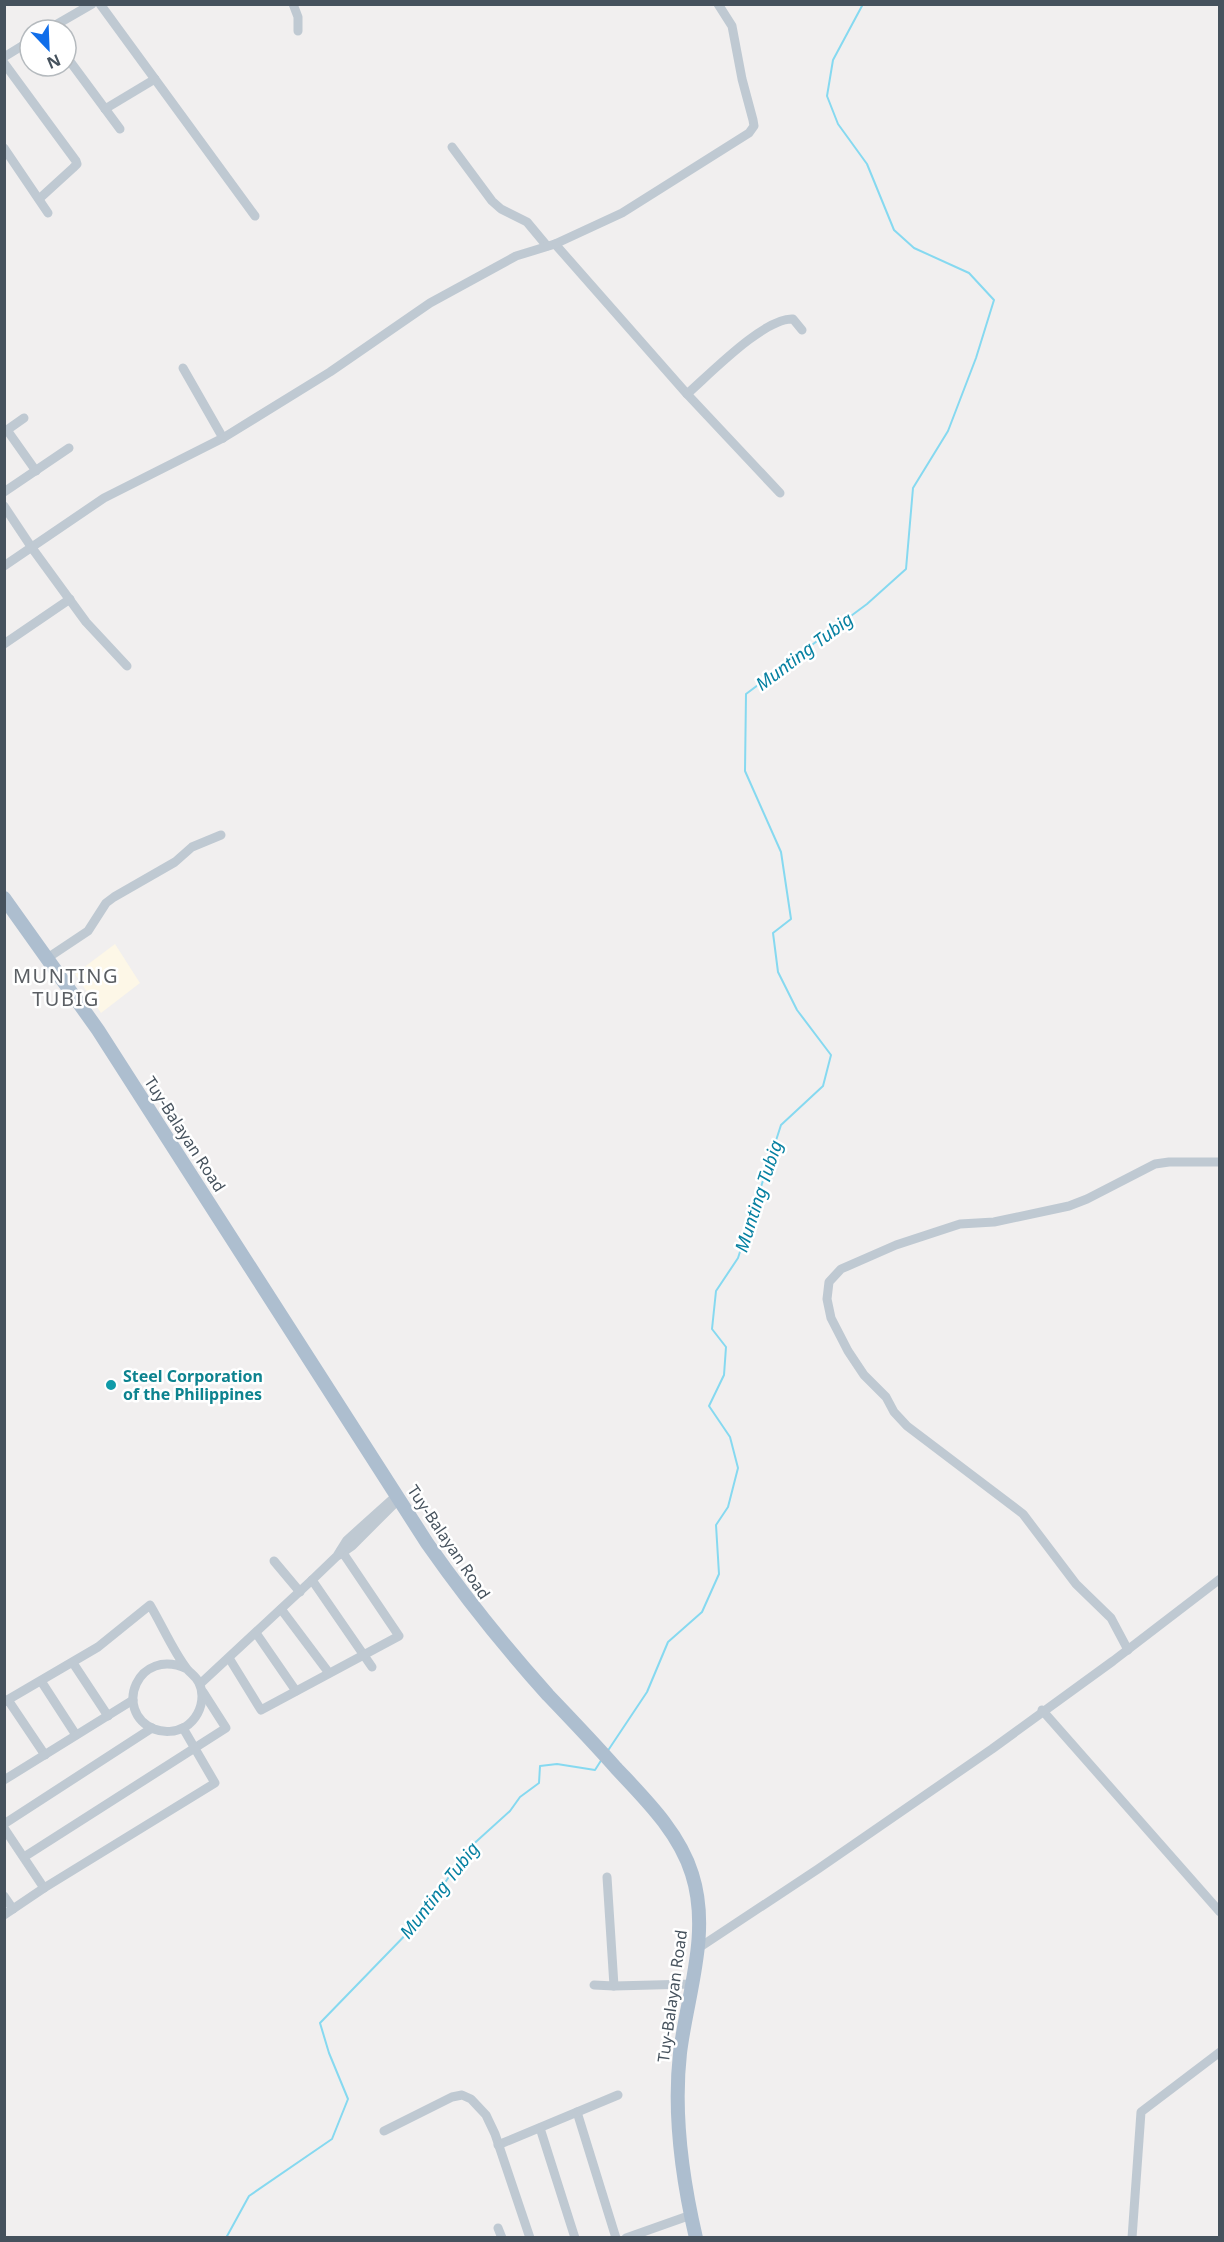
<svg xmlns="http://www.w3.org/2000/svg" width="1224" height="2242" font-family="'Noto Sans',sans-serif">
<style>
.commercial{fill:#fdf7e7}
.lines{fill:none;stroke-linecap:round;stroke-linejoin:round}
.stream{stroke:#86d9f0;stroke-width:2}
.street{stroke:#bfc9d2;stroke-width:9}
.primary{stroke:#adbecf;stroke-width:14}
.culture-dot{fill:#0f9aa8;stroke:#fff;stroke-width:2}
.labels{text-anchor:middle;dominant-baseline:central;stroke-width:5;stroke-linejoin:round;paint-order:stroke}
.street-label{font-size:16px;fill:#46525d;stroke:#fff}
.culture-label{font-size:16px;font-weight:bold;fill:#0d838f;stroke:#fff;text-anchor:start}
.water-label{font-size:18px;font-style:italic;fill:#0680a1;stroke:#fff}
.quarter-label{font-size:20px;letter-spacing:1.5px;fill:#5b5f64;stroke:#fff}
</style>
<rect width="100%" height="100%" fill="#f1efef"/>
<path class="commercial" d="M115 944 140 983 101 1013 75 974Z"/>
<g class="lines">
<g class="stream">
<path d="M607 1752 647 1692 668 1642 702 1612 719 1574 716 1525 728 1507 738 1468 730 1437 709 1406 724 1375 726 1347 712 1329 716 1291 738 1258 781 1125 823 1086 831 1055 797 1010 778 972 773 933 791 919 781 852 745 771 746 694 867 604 906 569 913 488 948 431 976 358 994 300 969 273 914 248 894 230 867 164 838 124 827 96 833 60 863 4"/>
<path d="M226 2238 249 2196 332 2139 348 2099 329 2053 320 2023 418 1922 468 1849 510 1811 520 1797 539 1783 540 1766 557 1764 595 1770 602 1759"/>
</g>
<g class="street">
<path d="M100 4 255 216"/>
<path d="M293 4 298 17V31"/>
<path d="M47 30 92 4"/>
<path d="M66 56 120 129"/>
<path d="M4 57 30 41"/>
<path d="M4 63 76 161 77 164 73 168 39 199"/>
<path d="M105 109 155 79"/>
<path d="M452 147 492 201 501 209 527 222 547 246"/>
<path d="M4 148 48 213"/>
<path d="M555 244 687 394 780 493"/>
<path d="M183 368 223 438"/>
<path d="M687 394C710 374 765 317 793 319L802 330"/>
<path d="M24 418 7 430 36 471"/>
<path d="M4 492 69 448"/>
<path d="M4 506 32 548 86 622 127 666"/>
<path d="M4 566 104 498 223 438 330 372 430 303 516 256 555 244 622 213 749 133 754 126 753 120 742 79 732 26 718 4"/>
<path d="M4 644 70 599"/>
<path d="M46 959 88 931 106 903 114 897 175 862 192 847 221 835"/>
<path d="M339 1555 352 1546 399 1499"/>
<path d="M274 1561 300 1592"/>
<path d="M312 1580 372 1667"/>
<path d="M281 1609 329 1673"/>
<path d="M256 1633 296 1691"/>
<path d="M1128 1650 1111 1618 1076 1584 1023 1514 907 1426 894 1412 886 1397 864 1375 848 1351 831 1318 827 1299 829 1282 841 1269 896 1245 960 1224 994 1222 1069 1206 1087 1199 1155 1164 1169 1162H1220"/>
<path d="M229 1658 261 1710 399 1636 341 1550"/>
<path d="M73 1663 108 1716"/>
<path d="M41 1681 76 1735"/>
<path d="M200 1684 312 1580 337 1556 347 1540 397 1495"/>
<path d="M8 1700 45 1755"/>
<path d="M4 1702 98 1647 150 1605C162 1625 173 1651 187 1669 191 1674 196 1676 199 1683 201 1687 202 1691 202 1696 202 1708 196 1720 185 1727 176 1732 164 1733 154 1729 112 1711 138 1646 187 1669"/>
<path d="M1042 1710 1220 1912"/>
<path d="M4 1780 133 1700"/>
<path d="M4 1824 152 1728"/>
<path d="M4 1828 44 1888"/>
<path d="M24 1857 226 1728 203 1692"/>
<path d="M607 1877 614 1986 692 1984"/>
<path d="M4 1896 13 1909"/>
<path d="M4 1915 44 1888 215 1783 183 1728"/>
<path d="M697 1949 818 1869 992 1749 1113 1661 1220 1579"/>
<path d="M594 1985 614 1986"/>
<path d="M577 2112 616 2238"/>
<path d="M540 2128 575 2238"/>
<path d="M384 2131 452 2097 462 2095 471 2099 486 2115 495 2134 530 2238"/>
<path d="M498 2145 618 2095"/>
<path d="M498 2228 502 2238"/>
<path d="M626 2238 691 2215"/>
<path d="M1132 2238 1141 2112 1220 2052"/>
</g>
<path class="primary" d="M4 898 98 1030 427 1543C464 1596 504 1646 548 1695 571 1719 594 1743 616 1768 645 1799 679 1832 692 1874 711 1933 687 1995 680 2053 673 2115 682 2178 696 2238"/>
</g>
<circle class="culture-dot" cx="111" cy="1385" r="6"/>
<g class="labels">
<g class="street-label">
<text transform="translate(185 1134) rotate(57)">Tuy-Balayan Road</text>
<text transform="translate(449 1542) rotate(56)">Tuy-Balayan Road</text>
<text transform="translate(672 1996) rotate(-82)">Tuy-Balayan Road</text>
</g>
<g class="culture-label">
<text x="123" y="1376">Steel Corporation<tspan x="123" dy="18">of the Philippines</tspan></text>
</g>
<g class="water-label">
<text transform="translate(804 651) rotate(-37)">Munting Tubig</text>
<text transform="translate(758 1196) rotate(-72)">Munting Tubig</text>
<text transform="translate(439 1890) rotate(-52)">Munting Tubig</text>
</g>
<g class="quarter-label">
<text x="66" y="975">MUNTING<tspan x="66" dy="23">TUBIG</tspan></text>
</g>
</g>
<rect width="1224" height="2242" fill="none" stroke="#46525d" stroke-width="12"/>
<g transform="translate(48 48) rotate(157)"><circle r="28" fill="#ffffff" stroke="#b5babe" stroke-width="1.5"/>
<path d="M0-4.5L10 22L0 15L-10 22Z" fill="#106eea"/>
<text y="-9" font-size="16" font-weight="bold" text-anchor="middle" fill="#46525d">N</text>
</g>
</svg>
